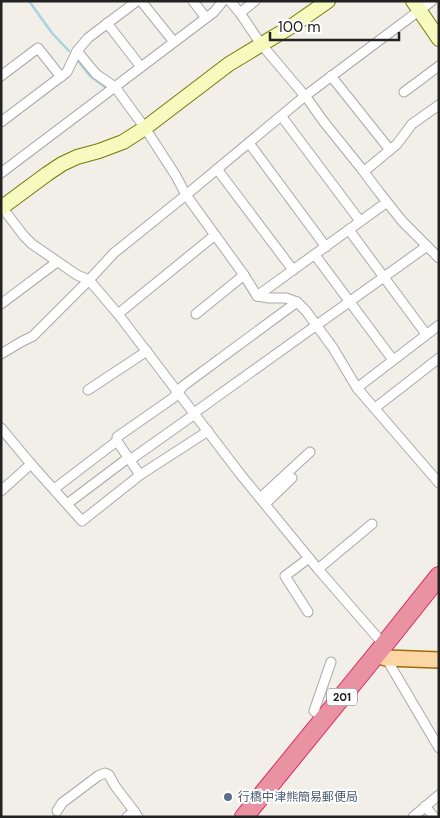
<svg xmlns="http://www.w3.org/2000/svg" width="440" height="818" font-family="'DM Sans','Noto Sans JP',sans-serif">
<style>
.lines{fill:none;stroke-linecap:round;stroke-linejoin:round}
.stream{stroke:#aad3df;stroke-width:2.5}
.street-casing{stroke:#a9a9a9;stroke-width:11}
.secondary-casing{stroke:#707d05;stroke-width:16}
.primary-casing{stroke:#a06b00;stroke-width:18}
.highway-casing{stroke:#dc2a67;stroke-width:20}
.street{stroke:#fff;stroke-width:9}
.secondary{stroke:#f7fabf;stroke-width:14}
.primary{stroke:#fcd6a4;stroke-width:15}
.highway{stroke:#e892a2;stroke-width:18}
.service-dot{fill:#5c6f8a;stroke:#fff;stroke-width:2}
.labels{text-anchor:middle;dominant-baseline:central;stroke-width:4;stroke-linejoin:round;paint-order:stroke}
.shield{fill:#fff;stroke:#646464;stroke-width:1}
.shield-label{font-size:11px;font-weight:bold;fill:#222}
.service-label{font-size:12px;fill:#4e5e75;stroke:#fff;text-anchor:start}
</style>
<rect width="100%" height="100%" fill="#f2efe9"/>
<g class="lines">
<g class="stream">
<path d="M29 1 52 33 69 51"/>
<path d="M79 62 90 76 105 87"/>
</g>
<g class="street-casing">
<g id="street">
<path d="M141 1 174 42"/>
<path d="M193 1 206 18"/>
<path d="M230 1 240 13 261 44 305 96"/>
<path d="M240 13 255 1"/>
<path d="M107 23 141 67"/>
<path d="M77 51 96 74 115 87 145 128 176 176 186 195 244 275 257 296 269 298H286L297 302 306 311 333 348 357 388 439 483"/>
<path d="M1 76 38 48 61 77"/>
<path d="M331 76 390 150"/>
<path d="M404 92 439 66"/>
<path d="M309 101 324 122 361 168 379 192 402 221 439 258"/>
<path d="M282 117 360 221"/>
<path d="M1 122 67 72 77 51 88 38 137 1"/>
<path d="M249 143 326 247"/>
<path d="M217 169 293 270"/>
<path d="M367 169 397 144 412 124 439 105"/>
<path d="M1 173 206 18 214 12 223 1"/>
<path d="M1 206 24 236 32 244 77 275 89 280 118 314 241 475 318 569 384 645"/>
<path d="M349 230 426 334"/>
<path d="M315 255 393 360"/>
<path d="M257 296 383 205"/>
<path d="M1 304 57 262"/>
<path d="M118 314 215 235"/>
<path d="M196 314 244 275"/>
<path d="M1 354 21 342 33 336 89 280 114 253 186 195 305 96 432 1"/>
<path d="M357 388 439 325"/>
<path d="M88 390 147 351"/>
<path d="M375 408 439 358"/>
<path d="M194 413 423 249"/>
<path d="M1 428 31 464 82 521 140 475 208 431"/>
<path d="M117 441 140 475"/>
<path d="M130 460 195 414"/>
<path d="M54 489 117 441V437L173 398 183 386 297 302"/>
<path d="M1 491 31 464"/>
<path d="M260 498 310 452"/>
<path d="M67 504 128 458"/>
<path d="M265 504 292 478"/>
<path d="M318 569 372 524"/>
<path d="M308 612 285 576 309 558"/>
<path d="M386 658 439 748"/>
<path d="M324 719 314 711 331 662"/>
<path d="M425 806 434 817"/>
<path d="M57 811 62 803 98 776 105 773 109 775 115 786 134 811"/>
<path d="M127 817 134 811 138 817"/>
<path d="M413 817 439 795"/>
</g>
</g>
<g class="secondary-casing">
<g id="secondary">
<path d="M413 1 439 39"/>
<path d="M1 208 47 174 62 164 77 157 99 151 123 142 145 128 229 64 292 26 328 1"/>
</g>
</g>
<g class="primary-casing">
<path id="primary" d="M376 655 386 658 439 660"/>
</g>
<g class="highway-casing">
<path id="highway" d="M244 817 384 645 439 576"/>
</g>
<use href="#street" class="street"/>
<use href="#secondary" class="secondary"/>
<use href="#primary" class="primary"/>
<use href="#highway" class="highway"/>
</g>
<circle class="service-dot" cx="228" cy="797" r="5"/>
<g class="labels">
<rect class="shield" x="327" y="688.5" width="30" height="17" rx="4"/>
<g class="shield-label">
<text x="342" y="697">201</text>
</g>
<g class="service-label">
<text x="238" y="797">行橋中津熊簡易郵便局</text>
</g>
</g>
<rect width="440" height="818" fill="none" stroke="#222222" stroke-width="5"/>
<path d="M270 32v8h129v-8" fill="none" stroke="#222222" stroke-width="2.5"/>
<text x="278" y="32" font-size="15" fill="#222222" stroke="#ffffff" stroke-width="4" paint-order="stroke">100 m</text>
</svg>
